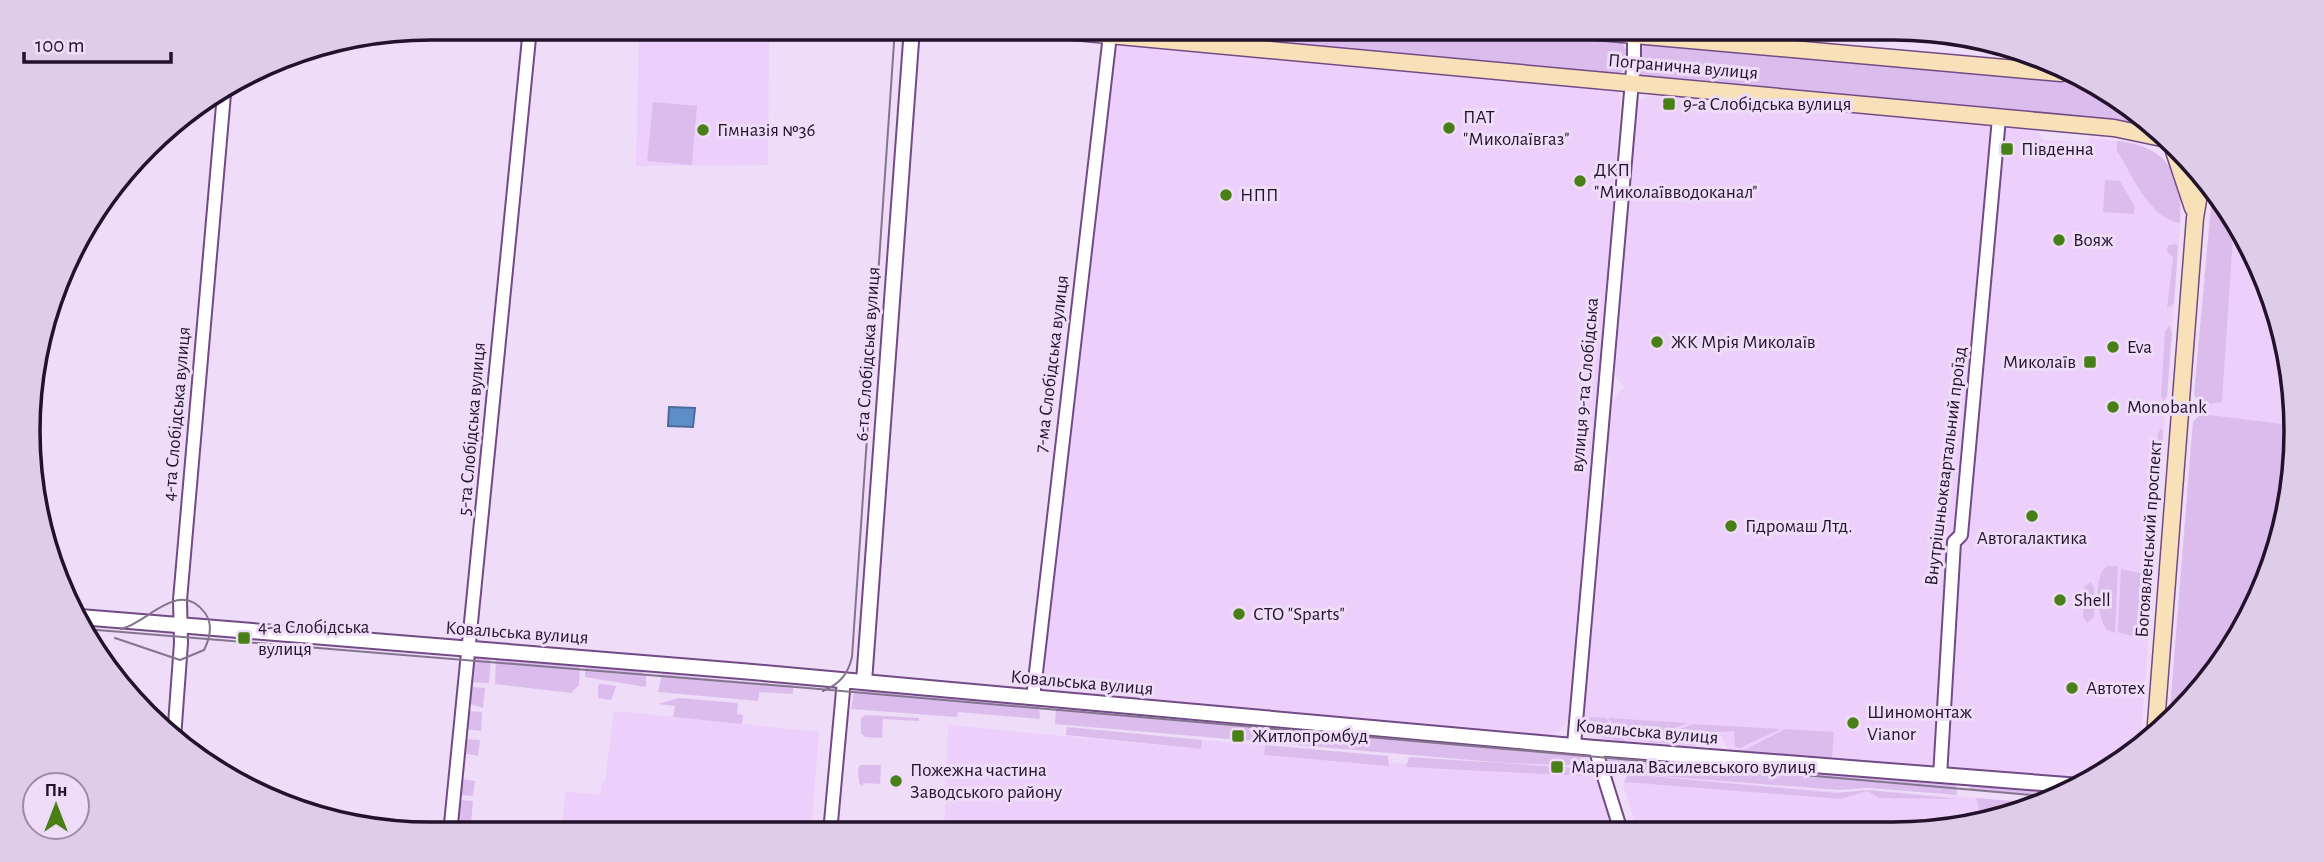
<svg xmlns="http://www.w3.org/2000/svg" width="2324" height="862" font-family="'Alegreya Sans',sans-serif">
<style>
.built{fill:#edcffc}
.green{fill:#dcbcec}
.water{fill:#5e8ec8;stroke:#4c6999;stroke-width:2}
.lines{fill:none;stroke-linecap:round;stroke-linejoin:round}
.minor-casing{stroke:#724a85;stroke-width:16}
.tertiary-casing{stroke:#724a85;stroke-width:18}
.secondary-casing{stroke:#724a85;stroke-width:19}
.minor{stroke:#fff;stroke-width:12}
.tertiary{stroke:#fff;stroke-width:14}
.secondary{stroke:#f8e1b8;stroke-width:16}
.tram{stroke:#85748e;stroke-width:2}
.poi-dot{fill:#487f16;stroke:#eedcf8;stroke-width:2.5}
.labels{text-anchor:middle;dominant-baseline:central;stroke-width:6;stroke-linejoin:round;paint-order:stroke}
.street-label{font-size:19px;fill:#23122b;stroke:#eedcf8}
.poi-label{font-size:19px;fill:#23122b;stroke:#eedcf8;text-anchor:start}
.rim{fill:none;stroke:#23122b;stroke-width:3.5}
</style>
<rect width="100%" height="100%" fill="#eedcf8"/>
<g class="built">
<path d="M639 28H769L768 165 636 166Z"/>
<path d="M1121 44 1614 88 1621 96 1573 708 1567 722 1557 733 1549 737 1059 693 1044 684 1041 672 1111 54Z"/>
<path d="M1657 93 2011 125 2037 131 2043 140 2086 143 2091 138 2138 144 2165 163 2182 193 2180 228 2141 734 2133 751 2092 779 2080 780 1951 770 1937 761 1925 767 1729 751 1721 736H1703L1694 749 1603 741 1588 731 1581 703 1598 498 1607 496 1609 453 1604 450 1607 407 1624 387 1615 375 1635 107 1641 100Z"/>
<path d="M2212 195 2242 230 2293 379 2282 536 2228 655 2169 722 2193 422 2201 414 2202 405 2194 395Z"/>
<path d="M614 711 819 732 811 833 562 834 565 791 600 795 602 783 605 782Z"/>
<path d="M948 725 1200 749 1202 740 1265 745 1264 755 1597 775 1616 831 944 833Z"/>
<path d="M1628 774 1842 792 1868 790 1976 798 1982 820 1946 830 1638 831 1623 785Z"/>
</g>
<g class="green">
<path d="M1095 28H1497L1617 39 1624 45C1629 56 1628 67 1618 75Z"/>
<path d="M1643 42 2074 80 2140 113 2126 123 1640 78Z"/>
<path d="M653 102 697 106 692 165 647 161Z"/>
<path d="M2117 141C2169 146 2183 176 2180 223 2149 218 2133 176 2117 151Z"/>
<path d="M2105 180 2120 181 2135 207 2134 214 2103 212Z"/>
<path d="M2212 195 2234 220 2222 402 2202 405 2194 395Z"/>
<path d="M2176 244 2178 246 2174 303 2167 309 2173 257 2167 251 2168 245Z"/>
<path d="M2169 326 2172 332 2167 396 2163 401 2161 396 2165 331Z"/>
<path d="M2201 414 2290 425 2282 536 2228 655 2169 722 2193 422Z"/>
<path d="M2161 428 2163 431 2155 552 2152 560H2148L2144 552 2146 526 2152 522 2158 433Z"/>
<path d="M2108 566H2118L2115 633 2107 630C2097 618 2092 573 2108 566Z"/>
<path d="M2121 569 2144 574 2148 582 2142 639 2118 632Z"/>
<path d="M2091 582 2094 588V617L2087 623 2083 617 2084 587Z"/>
<path d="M477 657 491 658 489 683 469 682 473 659Z"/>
<path d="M496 659 580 665 579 685 571 693 495 684Z"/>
<path d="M585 666 641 670 646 677V687L585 677Z"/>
<path d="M662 674 793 686V694L759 692 758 701 658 692Z"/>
<path d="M601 684 616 686 611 700 598 698V685Z"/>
<path d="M470 687 485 688 483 708 470 704Z"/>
<path d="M863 691 1033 704 1039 706 1040 719 958 712 957 717 851 709 854 693Z"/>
<path d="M679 698 738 703 737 714 743 715 742 724 673 717 675 706 658 704Z"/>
<path d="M1059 706 1583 754 1592 766 1505 763 1055 724 1056 709Z"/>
<path d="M468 711 482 712 481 731 466 729Z"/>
<path d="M865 715 919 718V721L883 719 882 738 865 737 861 733V718Z"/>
<path d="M1586 717 1606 718 1625 741C1606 739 1592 738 1586 717Z"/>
<path d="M1608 718 1688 723 1642 740 1628 739Z"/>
<path d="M1693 724 1780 729 1740 748 1735 747 1734 731 1705 733 1693 745 1646 742Z"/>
<path d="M1067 727 1202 740 1201 749 1066 735Z"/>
<path d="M1785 729 1834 732 1832 758 1743 751Z"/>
<path d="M462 739 480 740 478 756 462 753Z"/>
<path d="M1265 745 1388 756 1389 766 1264 755Z"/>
<path d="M1609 755 1956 784 1957 795 1868 788 1839 790 1633 774 1608 769 1605 756Z"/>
<path d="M1409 757 1579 768 1585 776 1406 767Z"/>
<path d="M861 765H881L880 784 863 783V786L859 784 858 768Z"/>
<path d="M1628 774 1836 793 1868 790 1958 799 1879 798 1867 791 1841 799 1624 782Z"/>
<path d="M460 779 475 781 473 796 459 795Z"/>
<path d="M1971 786 2067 794 2058 797 1969 789Z"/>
<path d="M1976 798 2038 803 1982 820Z"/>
<path d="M458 800 473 801 470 834 455 832Z"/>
</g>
<path class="water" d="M669 407 695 408 693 427 668 426Z"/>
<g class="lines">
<g class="minor-casing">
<g id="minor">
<path d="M1033 698 1110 35"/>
<path d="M174 738 181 643 180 600 224 94"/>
<path d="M1574 745 1634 58V28"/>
<path d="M1595 748 1621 831"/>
<path d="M1940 776 1954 542 1961 535 1999 118"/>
<path d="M830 833 844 680"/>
<path d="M450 834 530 28"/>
</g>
</g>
<g class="tertiary-casing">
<g id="tertiary">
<path d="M80 617 741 671 1595 748 2080 786"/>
<path d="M864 682 912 28"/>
</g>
</g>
<g class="secondary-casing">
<g id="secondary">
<path d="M1033 28 2114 128 2162 138"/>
<path d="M1555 28 2061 73"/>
<path d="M2174 151 2193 208"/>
<path d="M2155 737 2195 218 2201 182"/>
</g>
</g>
<use href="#minor" class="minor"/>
<use href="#tertiary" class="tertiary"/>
<use href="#secondary" class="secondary"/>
<g class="tram">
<path d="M85 629 796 687 2055 797"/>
<path d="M115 638 180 660 204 650C210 638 213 624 205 613 179 578 148 623 121 629"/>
<path d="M823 691C840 684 848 674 852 657L895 28"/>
</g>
</g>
<g class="poi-dot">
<rect x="1662" y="97" width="14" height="14" rx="3.5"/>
<circle cx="1449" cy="128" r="7"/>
<circle cx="703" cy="130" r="7"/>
<rect x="2000" y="142" width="14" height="14" rx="3.5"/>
<circle cx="1580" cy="181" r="7"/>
<circle cx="1226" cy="195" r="7"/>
<circle cx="2059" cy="240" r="7"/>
<circle cx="1657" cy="342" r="7"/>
<circle cx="2113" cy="347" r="7"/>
<rect x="2083" y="355" width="14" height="14" rx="3.5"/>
<circle cx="2113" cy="407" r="7"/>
<circle cx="2032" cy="516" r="7"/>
<circle cx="1731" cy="526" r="7"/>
<circle cx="2060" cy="600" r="7"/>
<circle cx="1239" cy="614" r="7"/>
<rect x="237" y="631" width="14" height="14" rx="3.5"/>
<circle cx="2072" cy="688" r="7"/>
<circle cx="1853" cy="723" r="7"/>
<rect x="1231" y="729" width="14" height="14" rx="3.5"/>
<rect x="1550" y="760" width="14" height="14" rx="3.5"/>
<circle cx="896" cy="781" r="7"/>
</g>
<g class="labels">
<g class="street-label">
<text transform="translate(1683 67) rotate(5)">Погранична вулиця</text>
<text transform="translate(868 354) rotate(-86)">6-та Слобідська вулиця</text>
<text transform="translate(1052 364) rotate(-83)">7-ма Слобідська вулиця</text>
<text transform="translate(1585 385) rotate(-85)">вулиця 9-та Слобідська</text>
<text transform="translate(177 414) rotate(-85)">4-та Слобідська вулиця</text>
<text transform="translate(472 429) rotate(-85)">5-та Слобідська вулиця</text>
<text transform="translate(1946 466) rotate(-83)">Внутрішньоквартальний проїзд</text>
<text transform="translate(2149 539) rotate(-86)">Богоявленський проспект</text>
<text transform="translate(517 633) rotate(4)">Ковальська вулиця</text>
<text transform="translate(1082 683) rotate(5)">Ковальська вулиця</text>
<text transform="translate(1647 732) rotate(5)">Ковальська вулиця</text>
</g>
<g class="poi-label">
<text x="1683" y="104">9-а Слобідська вулиця</text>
<text x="1463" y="117">ПАТ<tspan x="1463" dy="22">"Миколаївгаз"</tspan></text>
<text x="717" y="130">Гімназія №36</text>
<text x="2021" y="149">Південна</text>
<text x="1594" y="170">ДКП<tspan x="1594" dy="22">"Миколаївводоканал"</tspan></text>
<text x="1240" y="195">НПП</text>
<text x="2073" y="240">Вояж</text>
<text x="1671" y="342">ЖК Мрія Миколаїв</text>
<text x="2127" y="347">Eva</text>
<text x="2076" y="362" text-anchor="end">Миколаїв</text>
<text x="2127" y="407">Monobank</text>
<text x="1745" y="526">Гідромаш Лтд.</text>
<text x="2032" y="538" text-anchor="middle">Автогалактика</text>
<text x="2074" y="600">Shell</text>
<text x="1253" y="614">СТО "Sparts"</text>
<text x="258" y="627">4-а Слобідська<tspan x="258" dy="22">вулиця</tspan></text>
<text x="2086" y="688">Автотех</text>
<text x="1867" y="712">Шиномонтаж<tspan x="1867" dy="22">Vianor</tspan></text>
<text x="1252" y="736">Житлопромбуд</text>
<text x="1571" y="767">Маршала Василевського вулиця</text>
<text x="910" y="770">Пожежна частина<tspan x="910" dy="22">Заводського району</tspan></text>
</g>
</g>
<path d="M0 0H2324V862H0ZM431 40H1893A391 391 0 0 1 2284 431V431A391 391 0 0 1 1893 822H431A391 391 0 0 1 40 431V431A391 391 0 0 1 431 40Z" fill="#decce8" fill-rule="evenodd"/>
<path class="rim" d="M431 40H1893A391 391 0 0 1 2284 431V431A391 391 0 0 1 1893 822H431A391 391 0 0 1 40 431V431A391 391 0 0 1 431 40Z"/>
<g transform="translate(56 806)"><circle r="33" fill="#eedcf8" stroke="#9d8ba6" stroke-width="2"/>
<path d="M0-5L12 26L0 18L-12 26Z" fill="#487f16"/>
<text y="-10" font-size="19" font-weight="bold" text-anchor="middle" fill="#23122b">Пн</text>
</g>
<path d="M24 52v10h147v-10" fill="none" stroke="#23122b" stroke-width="3.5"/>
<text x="35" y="52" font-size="21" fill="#23122b" stroke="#eedcf8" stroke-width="5" paint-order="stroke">100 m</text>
</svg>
